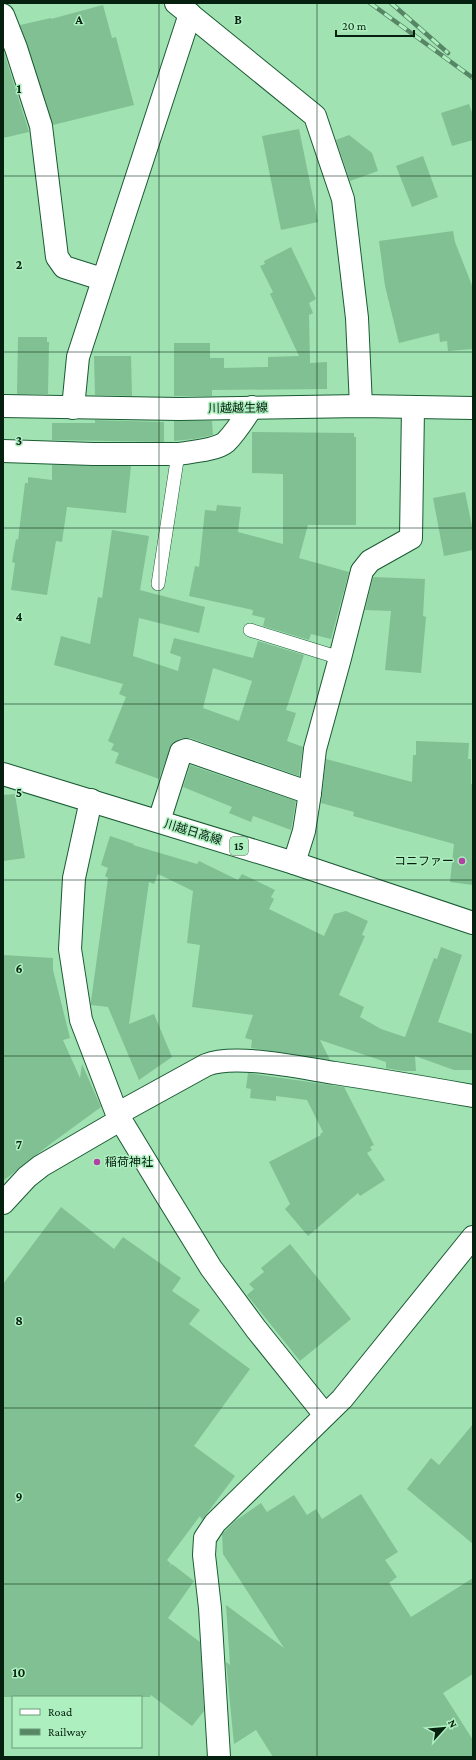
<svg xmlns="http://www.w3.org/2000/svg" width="476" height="1760" font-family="'Crimson Pro','Noto Sans JP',serif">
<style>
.building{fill:#80c092;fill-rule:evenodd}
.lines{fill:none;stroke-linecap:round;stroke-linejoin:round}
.lane-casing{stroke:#1a5b33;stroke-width:14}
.street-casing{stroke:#1a5b33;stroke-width:24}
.secondary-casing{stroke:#1a5b33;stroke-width:24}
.primary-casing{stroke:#1a5b33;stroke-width:24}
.lane{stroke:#fff;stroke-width:13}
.street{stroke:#fff;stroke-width:22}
.secondary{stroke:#fff;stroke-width:22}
.primary{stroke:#fff;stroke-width:22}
.rail-casing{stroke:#578665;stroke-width:4.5}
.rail{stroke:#aeefc0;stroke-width:3;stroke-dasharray:9;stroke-linecap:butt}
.grid{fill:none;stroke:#06200f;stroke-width:1;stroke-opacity:0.55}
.poi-dot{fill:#af42a2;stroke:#aeefc0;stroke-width:1.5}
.labels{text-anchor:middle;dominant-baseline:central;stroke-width:3;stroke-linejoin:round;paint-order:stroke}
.shield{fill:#aeefc0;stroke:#385e44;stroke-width:1}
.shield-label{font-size:11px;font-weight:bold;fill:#06200f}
.street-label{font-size:12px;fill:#06200f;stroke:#aeefc0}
.poi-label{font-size:12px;fill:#06200f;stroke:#aeefc0;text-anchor:end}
.grid-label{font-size:13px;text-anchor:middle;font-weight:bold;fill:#06200f;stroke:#aeefc0;stroke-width:3;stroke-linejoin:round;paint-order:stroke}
</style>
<rect width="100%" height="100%" fill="#a1e2b3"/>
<g class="building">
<path d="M103 5 112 38 116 37 134 105 53 125 20 25 51 18V19Z"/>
<path d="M3 49 29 132 3 138Z"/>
<path d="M469 104 473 115V140L452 146 441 113Z"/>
<path d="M299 129 318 222 281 230 262 136Z"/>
<path d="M349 135 372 153 378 171 350 181 336 140Z"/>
<path d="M423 156 438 197 412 207 396 166Z"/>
<path d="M453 231 455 242 473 288V349L448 351 447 341 440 342 439 333 399 343 385 286 379 241Z"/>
<path d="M291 247 316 299 309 303 313 313 309 315 310 363 327 362V389L212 390V396H174V343H210V358H224V368L268 367V357L299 356 270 294 273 292 260 266 265 264 264 261Z"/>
<path d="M18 337H47V342H49L48 394H17Z"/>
<path d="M94 356H131L132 396 95 395Z"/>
<path d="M95 420 164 422V442L52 440V423H95Z"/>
<path d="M174 421H212L213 435 194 439 174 441Z"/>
<path d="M252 432 354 433V437H356V525H308L299 558 349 572 331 639 311 634 309 640 263 626 265 618 252 615 253 610 189 596 195 566 199 567 205 510 216 511 217 505 241 507 238 532 283 544V474L252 473Z"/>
<path d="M52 465 131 466 126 513 67 507 62 542 56 541 47 595 11 590 15 563 12 562 16 539 18 540 25 483H28V477L52 480Z"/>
<path d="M465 492 473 531V550L444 556 433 498Z"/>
<path d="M112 530 149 536 140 590 205 607 199 633 139 618 133 656 178 671 181 657 170 653 174 638 253 658 258 641 304 655 286 710 296 713 287 741 303 747 299 776 190 738H181L172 744 159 779 115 763 119 753 111 750 114 744 108 741 126 697 119 694 123 684 54 665 61 636 90 644 98 597 102 598ZM213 668 252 681 239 721 203 708Z"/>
<path d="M373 577 425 579 423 616 426 617 421 673 385 670 391 611 365 610Z"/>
<path d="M416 741 469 743 468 759H471V784H473V885L450 882 454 844 353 816 354 812 321 803 326 759 412 782 413 755H416Z"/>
<path d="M190 765 296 801 291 830 253 816 251 822 229 813 232 807 183 787Z"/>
<path d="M15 794 25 858 3 861V795Z"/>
<path d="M110 836 134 844 133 845 197 864 199 861 238 880 242 874 275 890 271 897 274 899 269 909 324 936 334 914 346 911 368 921 362 935 365 936 339 995 364 1007 360 1017 381 1029 405 1037 434 958 437 959 441 947 462 955 438 1022 473 1034V1070H454L415 1056 416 1071H403L386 1068V1062L320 1040 330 1060 251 1048 252 1040 245 1038 253 1015 192 1007 200 945 187 943 193 891 158 874 154 884 149 882 129 1024 154 1014 172 1057 139 1080 108 1007 91 1005V1001L108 878 105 876 108 868 101 865Z"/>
<path d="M3 955 53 958V970L70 1038 63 1040 80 1078 82 1064 101 1107 49 1145 3 1181Z"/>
<path d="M248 1073 344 1087 374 1145 370 1147 372 1150 367 1153 385 1180 360 1196 358 1193 308 1236 285 1209 290 1204 269 1162 321 1135 320 1134 323 1132 307 1100 276 1096V1101L250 1098 251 1089 246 1088Z"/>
<path d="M61 1207 114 1249 123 1237 181 1278 172 1291 200 1310 189 1324 250 1369 194 1446 235 1476 202 1520 200 1516 167 1560 171 1564 169 1567 172 1564 194 1581 168 1618 200 1642 204 1711 192 1726 151 1695 150 1697H3V1284Z"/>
<path d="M290 1244 351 1319 300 1361 247 1295 254 1289 249 1284 264 1272 261 1268Z"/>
<path d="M473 1424V1544L407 1489 431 1458 439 1465Z"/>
<path d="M361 1494 398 1552 385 1560 397 1577 389 1583 411 1617 473 1578V1674L443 1693 473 1740V1757H273L256 1730 234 1744 226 1662 230 1665 226 1605 284 1648 223 1554 222 1534 235 1521 261 1503 267 1512 294 1495 307 1515 316 1509 322 1519Z"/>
</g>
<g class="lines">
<g class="lane-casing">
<g id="lane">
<path d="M158 584 178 454"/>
<path d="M250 630 340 658"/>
</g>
</g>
<g class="street-casing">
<g id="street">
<path d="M176 3 315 116 343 199 357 318 361 406"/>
<path d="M3 15 16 48 41 126 57 257 64 267 102 279"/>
<path d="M73 408 78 357 190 14"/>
<path d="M3 451 93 454H178C190 452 217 450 226 442 236 432 244 419 252 407"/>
<path d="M91 800 74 878 70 949 81 1020 117 1114 163 1190 211 1268 256 1329 325 1415"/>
<path d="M159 821 181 752 186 750 310 793"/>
<path d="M294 863 304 831 310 793 315 749 340 658 362 571 370 561 411 538 413 408"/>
<path d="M117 1114 206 1065C235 1053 302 1068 335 1073 381 1080 427 1088 473 1096"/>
<path d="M3 1203 27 1177 41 1166 120 1120"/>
<path d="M219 1757 210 1608 204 1555 205 1538 215 1523 342 1399 473 1237"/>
</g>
</g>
<g class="secondary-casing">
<path id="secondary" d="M3 406 179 409 361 406 473 408"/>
</g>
<g class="primary-casing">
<path id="primary" d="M3 774 294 863 473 923"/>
</g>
<use href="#lane" class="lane"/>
<use href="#street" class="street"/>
<use href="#secondary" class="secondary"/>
<use href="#primary" class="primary"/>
<g class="rail-casing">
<g id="rail">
<path d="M370 3 473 78"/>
<path d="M391 3 448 53"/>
</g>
</g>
<use href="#rail" class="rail"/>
</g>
<path class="grid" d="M159 3V1757M317 3V1757M3 176H473M3 352H473M3 528H473M3 704H473M3 880H473M3 1056H473M3 1232H473M3 1408H473M3 1584H473"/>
<g class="poi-dot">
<circle cx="462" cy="861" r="4"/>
<circle cx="97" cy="1162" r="4"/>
</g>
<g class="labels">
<rect class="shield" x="230" y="837" width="18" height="18" rx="3"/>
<g class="shield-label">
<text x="239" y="846">15</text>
</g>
<g class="street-label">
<text transform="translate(238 408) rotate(-1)">川越越生線</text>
<text transform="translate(193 832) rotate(17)">川越日高線</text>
</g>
<g class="poi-label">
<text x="454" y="861">コニファー</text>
<text x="105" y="1162" text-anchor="start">稲荷神社</text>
</g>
</g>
<g class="grid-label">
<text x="79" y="24">A</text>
<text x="238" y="24">B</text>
<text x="19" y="93">1</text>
<text x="19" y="269">2</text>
<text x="19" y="445">3</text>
<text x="19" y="621">4</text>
<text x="19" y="797">5</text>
<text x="19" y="973">6</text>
<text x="19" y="1149">7</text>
<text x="19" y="1325">8</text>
<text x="19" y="1501">9</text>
<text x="19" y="1677">10</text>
</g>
<rect width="476" height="1760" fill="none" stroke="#06200f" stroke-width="8"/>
<rect x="12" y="1696" width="130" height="52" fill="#aeefc0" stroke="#6b9c79"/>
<rect x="20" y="1709" width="20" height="6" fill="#ffffff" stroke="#6b9c79"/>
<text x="48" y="1716" font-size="12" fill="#06200f">Road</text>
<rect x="20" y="1729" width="20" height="6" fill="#578665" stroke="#6b9c79"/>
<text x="48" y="1736" font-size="12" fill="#06200f">Railway</text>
<g transform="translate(444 1728) rotate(63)" stroke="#aeefc0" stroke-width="3" paint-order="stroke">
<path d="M0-3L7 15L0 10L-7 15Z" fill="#06200f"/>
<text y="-6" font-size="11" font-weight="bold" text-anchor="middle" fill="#06200f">N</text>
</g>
<path d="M336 30v6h78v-6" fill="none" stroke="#06200f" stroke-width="2"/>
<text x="342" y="30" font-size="12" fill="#06200f" stroke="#aeefc0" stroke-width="3" paint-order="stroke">20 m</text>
</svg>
